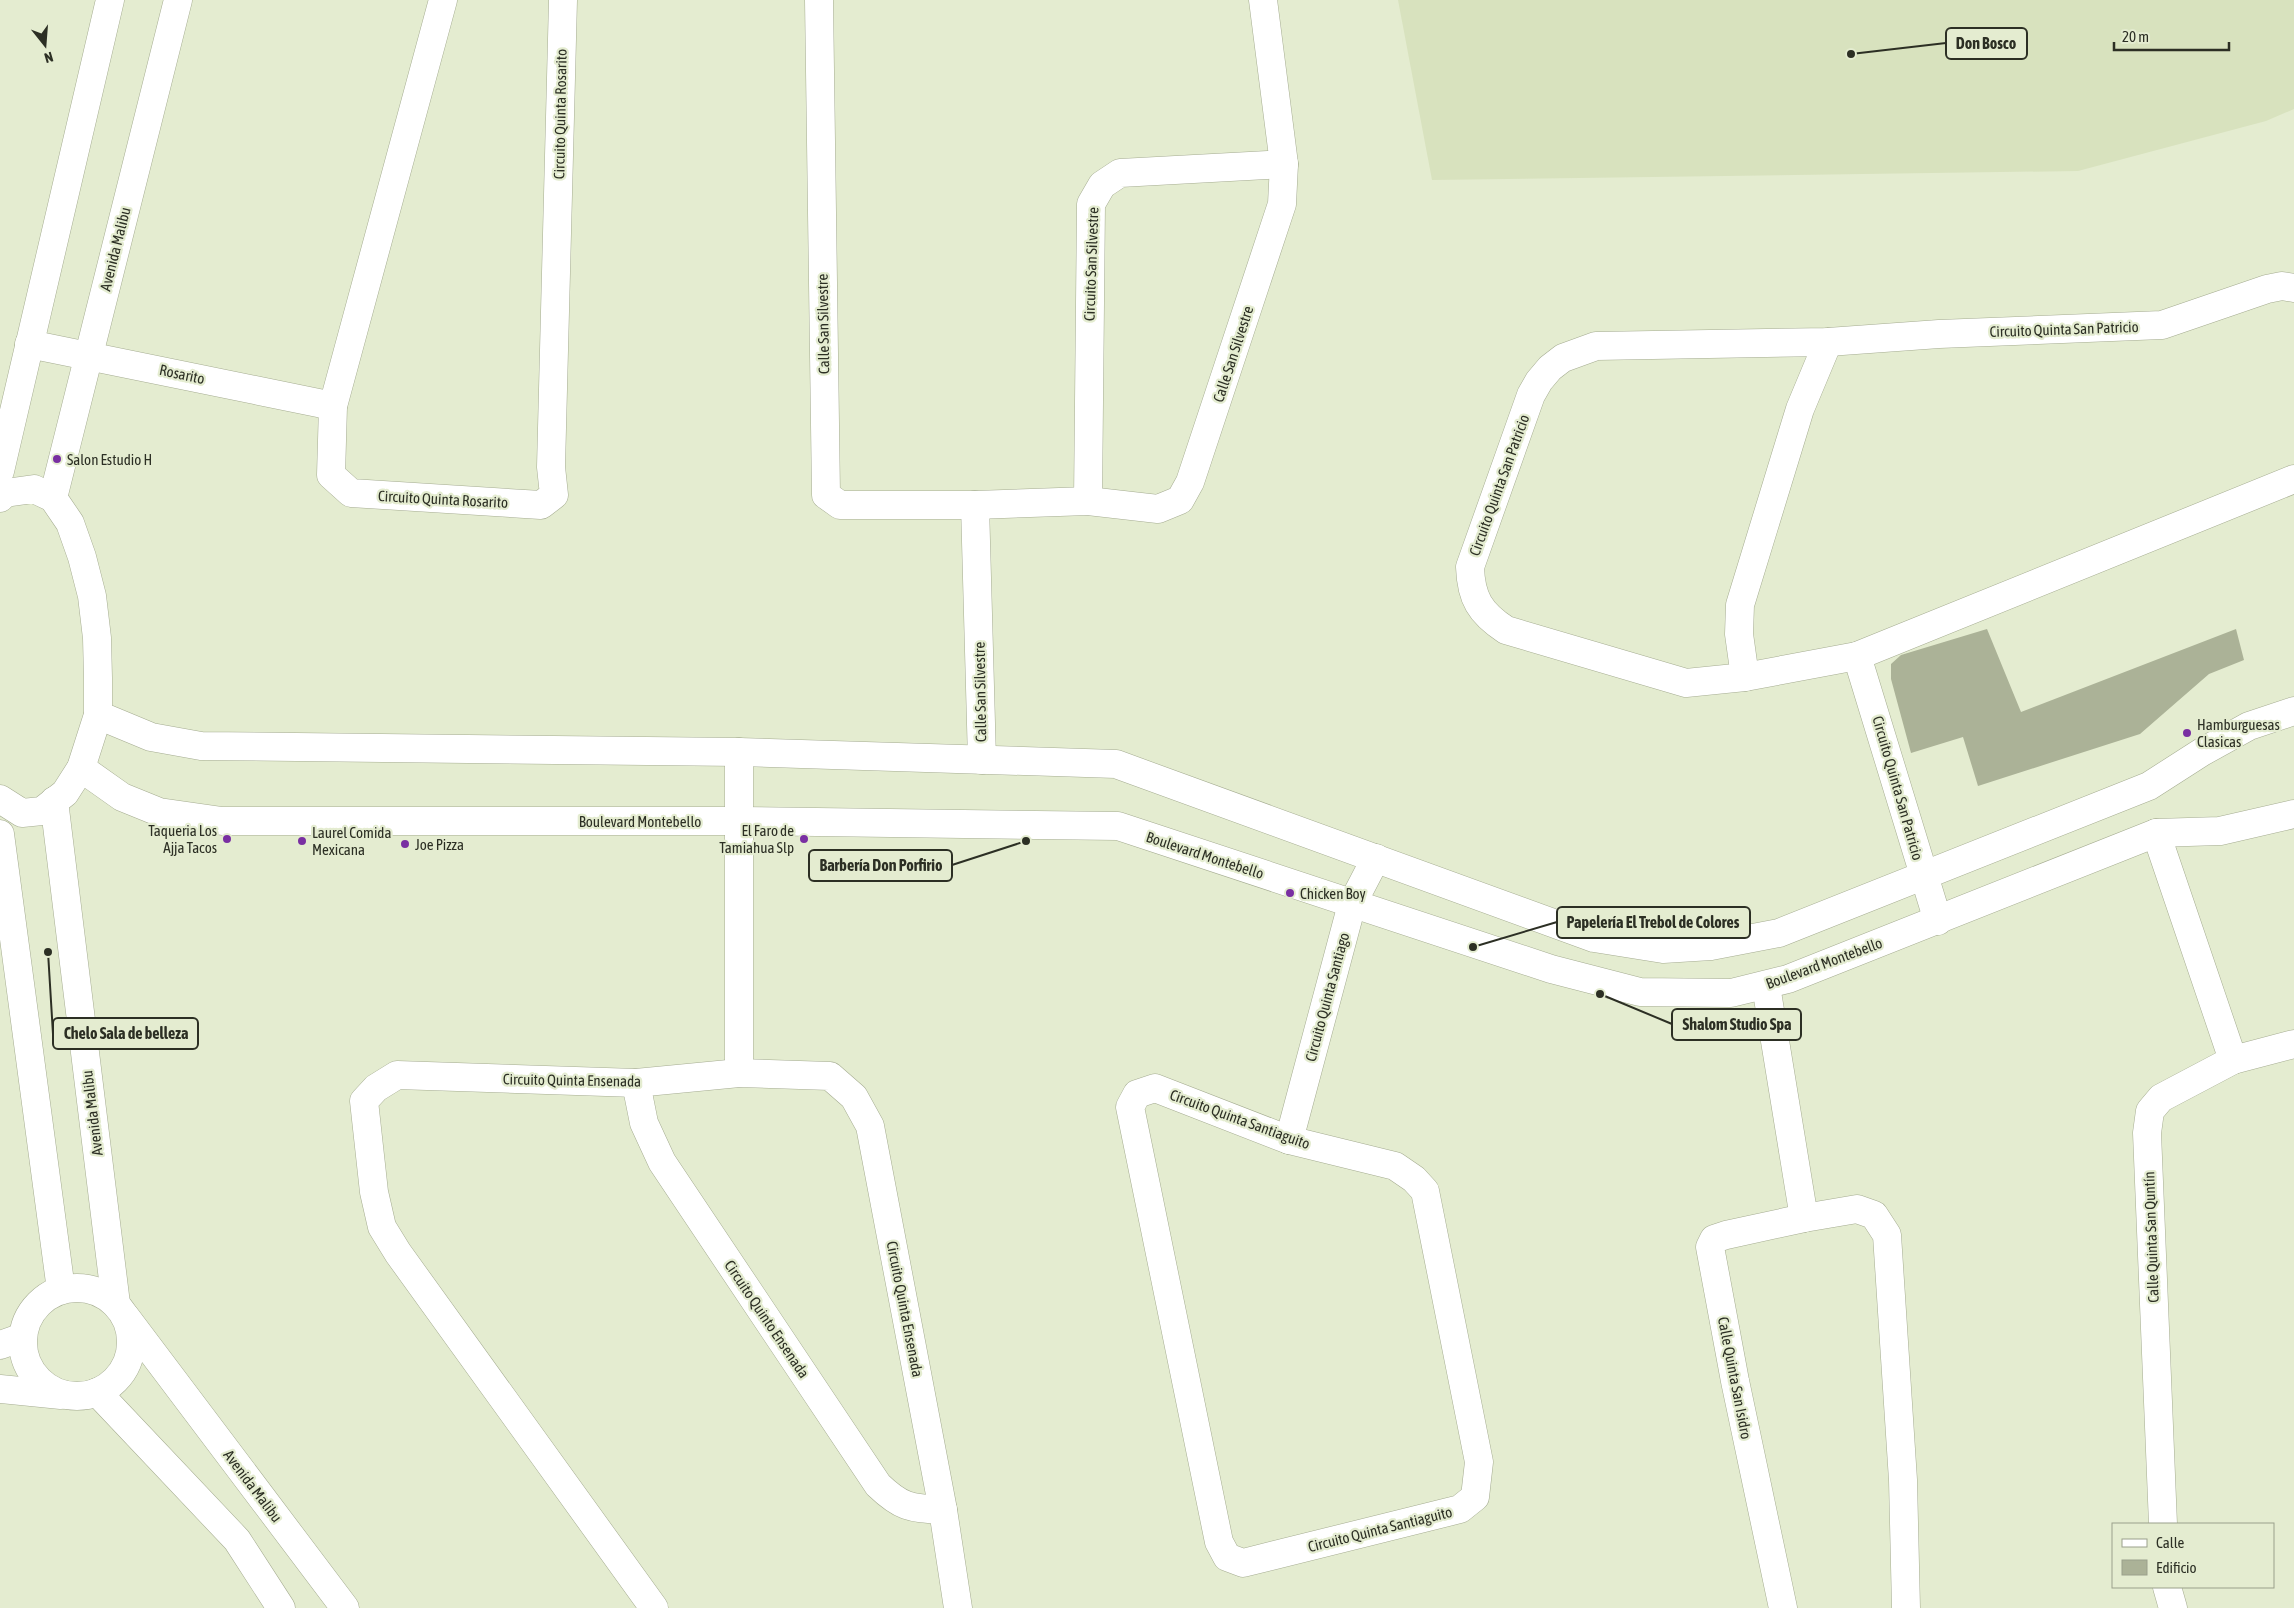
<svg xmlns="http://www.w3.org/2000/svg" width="2294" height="1608" font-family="'Asap Condensed',sans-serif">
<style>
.built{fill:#d8e2be}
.building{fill:#abb297}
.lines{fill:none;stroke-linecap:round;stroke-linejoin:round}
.street-casing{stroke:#a5ac91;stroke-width:29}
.street{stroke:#fff;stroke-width:28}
.poi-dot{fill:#792fa2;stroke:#e4ecd0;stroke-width:2}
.labels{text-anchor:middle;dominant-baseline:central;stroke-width:4.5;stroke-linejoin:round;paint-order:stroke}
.street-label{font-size:15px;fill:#2c2f24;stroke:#e4ecd0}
.poi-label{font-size:15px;fill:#2c2f24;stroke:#e4ecd0;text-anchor:start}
.leader{fill:none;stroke:#2c2f24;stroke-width:2}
.callout-dot{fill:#2c2f24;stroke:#e4ecd0;stroke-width:2}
.callout{fill:#e4ecd0;stroke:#2c2f24;stroke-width:2}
.callout-label{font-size:16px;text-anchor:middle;font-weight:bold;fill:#2c2f24}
</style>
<rect width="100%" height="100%" fill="#e4ecd0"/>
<path class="built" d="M1398 0H2294V109L2266 121 2078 171 1432 180Z"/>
<path class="building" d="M1987 629 2021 712 2236 629 2244 660 2209 674 2140 734 1978 786 1963 737 1911 753 1891 679V664L1901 655Z"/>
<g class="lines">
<g class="street-casing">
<g id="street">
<path d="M443 0 333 406 331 475 351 493 541 505 554 495 551 467 563 0"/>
<path d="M819 0 826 495 840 505H975L1088 501 1158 509 1180 500 1190 482 1282 204 1284 164 1263 0"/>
<path d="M2294 288 2282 286 2267 289 2162 325 1939 334 1828 342 1596 346 1563 358 1550 368 1539 381 1531 395 1470 567C1471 598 1480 613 1506 630L1686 683 1745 677 1857 656 2294 479"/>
<path d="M29 344 333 406"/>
<path d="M0 471 110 0"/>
<path d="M0 498 5 493 34 489 53 498 70 523 82 557 92 596 97 638 98 678V715L81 768 65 793 42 811 22 813 0 799"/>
<path d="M53 498 178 0"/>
<path d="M1088 501 1091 204 1102 185 1120 173 1284 164"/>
<path d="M975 505 982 760"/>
<path d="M1857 656 1938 921"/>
<path d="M1745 677 1739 634 1740 605 1800 409 1828 342"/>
<path d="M98 715 151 737 201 746 739 752 1116 764 1594 938 1663 949 1711 946 1779 933 2149 786 2202 752 2249 726 2294 711"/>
<path d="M739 752V1073"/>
<path d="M81 768 122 797 159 812 222 821H739L1118 826 1551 969 1640 992 1731 993 1788 979 2156 833 2220 831 2294 814"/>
<path d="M54 801 116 1304"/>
<path d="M2156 833 2233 1060"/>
<path d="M0 834 61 1290"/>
<path d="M1766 986 1804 1218"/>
<path d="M636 1083 644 1123 662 1162 878 1485C902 1508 910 1508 943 1510"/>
<path d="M1155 1088 1289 1140 1395 1166 1414 1179 1425 1191 1479 1462 1475 1497 1460 1509 1243 1563 1227 1557 1219 1542 1130 1107 1137 1094Z"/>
<path d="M1289 1140 1352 904 1376 858"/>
<circle cx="77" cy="1342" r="54"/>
<path d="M125 1316 345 1608"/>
<path d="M0 1345 23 1337"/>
<path d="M0 1389 61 1395"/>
<path d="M97 1392 237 1540 281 1608"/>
<path d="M2163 1524 2147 1133 2150 1111 2161 1098 2233 1060 2294 1044"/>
<path d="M2167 1587 2173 1608"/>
<path d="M654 1608 398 1253 382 1227 374 1192 364 1101 376 1088 397 1075 636 1083 739 1073 830 1076 854 1097 870 1126 943 1510 958 1608"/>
<path d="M1783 1608 1735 1381 1710 1247 1714 1239 1726 1235 1804 1218 1857 1209 1874 1215 1887 1235 1903 1480 1906 1608"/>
</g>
</g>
<use href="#street" class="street"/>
</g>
<g class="poi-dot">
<circle cx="57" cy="459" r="5"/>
<circle cx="2187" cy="733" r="5"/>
<circle cx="227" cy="839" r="5"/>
<circle cx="804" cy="839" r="5"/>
<circle cx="302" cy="841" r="5"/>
<circle cx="405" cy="844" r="5"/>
<circle cx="1290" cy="893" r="5"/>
</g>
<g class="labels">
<g class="street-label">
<text transform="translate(560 114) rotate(-89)">Circuito Quinta Rosarito</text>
<text transform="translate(115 249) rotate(-76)">Avenida Malibu</text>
<text transform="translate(1091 264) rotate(-88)">Circuito San Silvestre</text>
<text transform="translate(823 324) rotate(-91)">Calle San Silvestre</text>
<text transform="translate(2064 329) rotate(-2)">Circuito Quinta San Patricio</text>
<text transform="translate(1233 354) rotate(-72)">Calle San Silvestre</text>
<text transform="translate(182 374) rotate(12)">Rosarito</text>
<text transform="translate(1499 485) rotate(-70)">Circuito Quinta San Patricio</text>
<text transform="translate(443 499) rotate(3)">Circuito Quinta Rosarito</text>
<text transform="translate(980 692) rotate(-91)">Calle San Silvestre</text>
<text transform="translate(1898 788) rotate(74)">Circuito Quinta San Patricio</text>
<text x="640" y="821">Boulevard Montebello</text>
<text transform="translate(1205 855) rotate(18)">Boulevard Montebello</text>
<text transform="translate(1824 963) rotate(-20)">Boulevard Montebello</text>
<text transform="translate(1327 997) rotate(-75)">Circuito Quinta Santiago</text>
<text transform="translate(572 1080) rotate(1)">Circuito Quinta Ensenada</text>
<text transform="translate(92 1113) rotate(-97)">Avenida Malibu</text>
<text transform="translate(1240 1119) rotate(20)">Circuito Quinta Santiaguito</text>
<text transform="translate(2151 1237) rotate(-92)">Calle Quinta San Quntín</text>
<text transform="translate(905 1309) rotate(79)">Circuito Quinta Ensenada</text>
<text transform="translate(767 1319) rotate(56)">Circuito Quinto Ensenada</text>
<text transform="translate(1735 1378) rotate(79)">Calle Quinta San Isidro</text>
<text transform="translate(253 1486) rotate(53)">Avenida Malibu</text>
<text transform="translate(1380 1529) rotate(-14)">Circuito Quinta Santiaguito</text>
</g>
<g class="poi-label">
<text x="67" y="459">Salon Estudio H</text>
<text x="2197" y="724">Hamburguesas<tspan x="2197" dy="17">Clasicas</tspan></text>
<text x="217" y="830" text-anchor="end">Taqueria Los<tspan x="217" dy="17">Ajja Tacos</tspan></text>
<text x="794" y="830" text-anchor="end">El Faro de<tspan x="794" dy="17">Tamiahua Slp</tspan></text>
<text x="312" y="832">Laurel Comida<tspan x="312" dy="17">Mexicana</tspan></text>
<text x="415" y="844">Joe Pizza</text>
<text x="1300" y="893">Chicken Boy</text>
</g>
</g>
<path class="leader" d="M1851 54L1946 43M1026 841L952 865M1473 947L1557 922M1600 994L1672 1024M48 952L53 1034"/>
<g class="callout-dot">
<circle cx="1851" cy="54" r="5"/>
<circle cx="1026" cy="841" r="5"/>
<circle cx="1473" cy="947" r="5"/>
<circle cx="1600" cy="994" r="5"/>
<circle cx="48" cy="952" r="5"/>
</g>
<g class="callout">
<rect x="1946" y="28" width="81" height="31" rx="5"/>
<rect x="809" y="850" width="143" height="31" rx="5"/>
<rect x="1557" y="907" width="193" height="31" rx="5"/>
<rect x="1672" y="1009" width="129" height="31" rx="5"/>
<rect x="53" y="1018" width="145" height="31" rx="5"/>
</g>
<g class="callout-label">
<text x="1986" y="49">Don Bosco</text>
<text x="881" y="871">Barbería Don Porfirio</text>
<text x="1653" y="928">Papelería El Trebol de Colores</text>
<text x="1737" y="1030">Shalom Studio Spa</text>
<text x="126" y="1039">Chelo Sala de belleza</text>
</g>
<rect x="2112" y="1523" width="162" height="65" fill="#e4ecd0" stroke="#9aa08b"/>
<rect x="2122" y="1539" width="25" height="8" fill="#ffffff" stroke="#9aa08b"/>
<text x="2156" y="1548" font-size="15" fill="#2c2f24">Calle</text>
<rect x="2122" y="1560" width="25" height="15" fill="#abb297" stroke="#9aa08b"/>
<text x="2156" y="1573" font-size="15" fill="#2c2f24">Edificio</text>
<g transform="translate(45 45) rotate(163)" stroke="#e4ecd0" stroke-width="4" paint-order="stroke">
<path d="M0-4L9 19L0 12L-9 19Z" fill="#2c2f24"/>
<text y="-8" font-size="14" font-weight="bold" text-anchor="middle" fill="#2c2f24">N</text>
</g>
<path d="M2114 42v8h115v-8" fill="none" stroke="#2c2f24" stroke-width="2.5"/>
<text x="2122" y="42" font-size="15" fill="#2c2f24" stroke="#e4ecd0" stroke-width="4" paint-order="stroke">20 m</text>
</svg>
